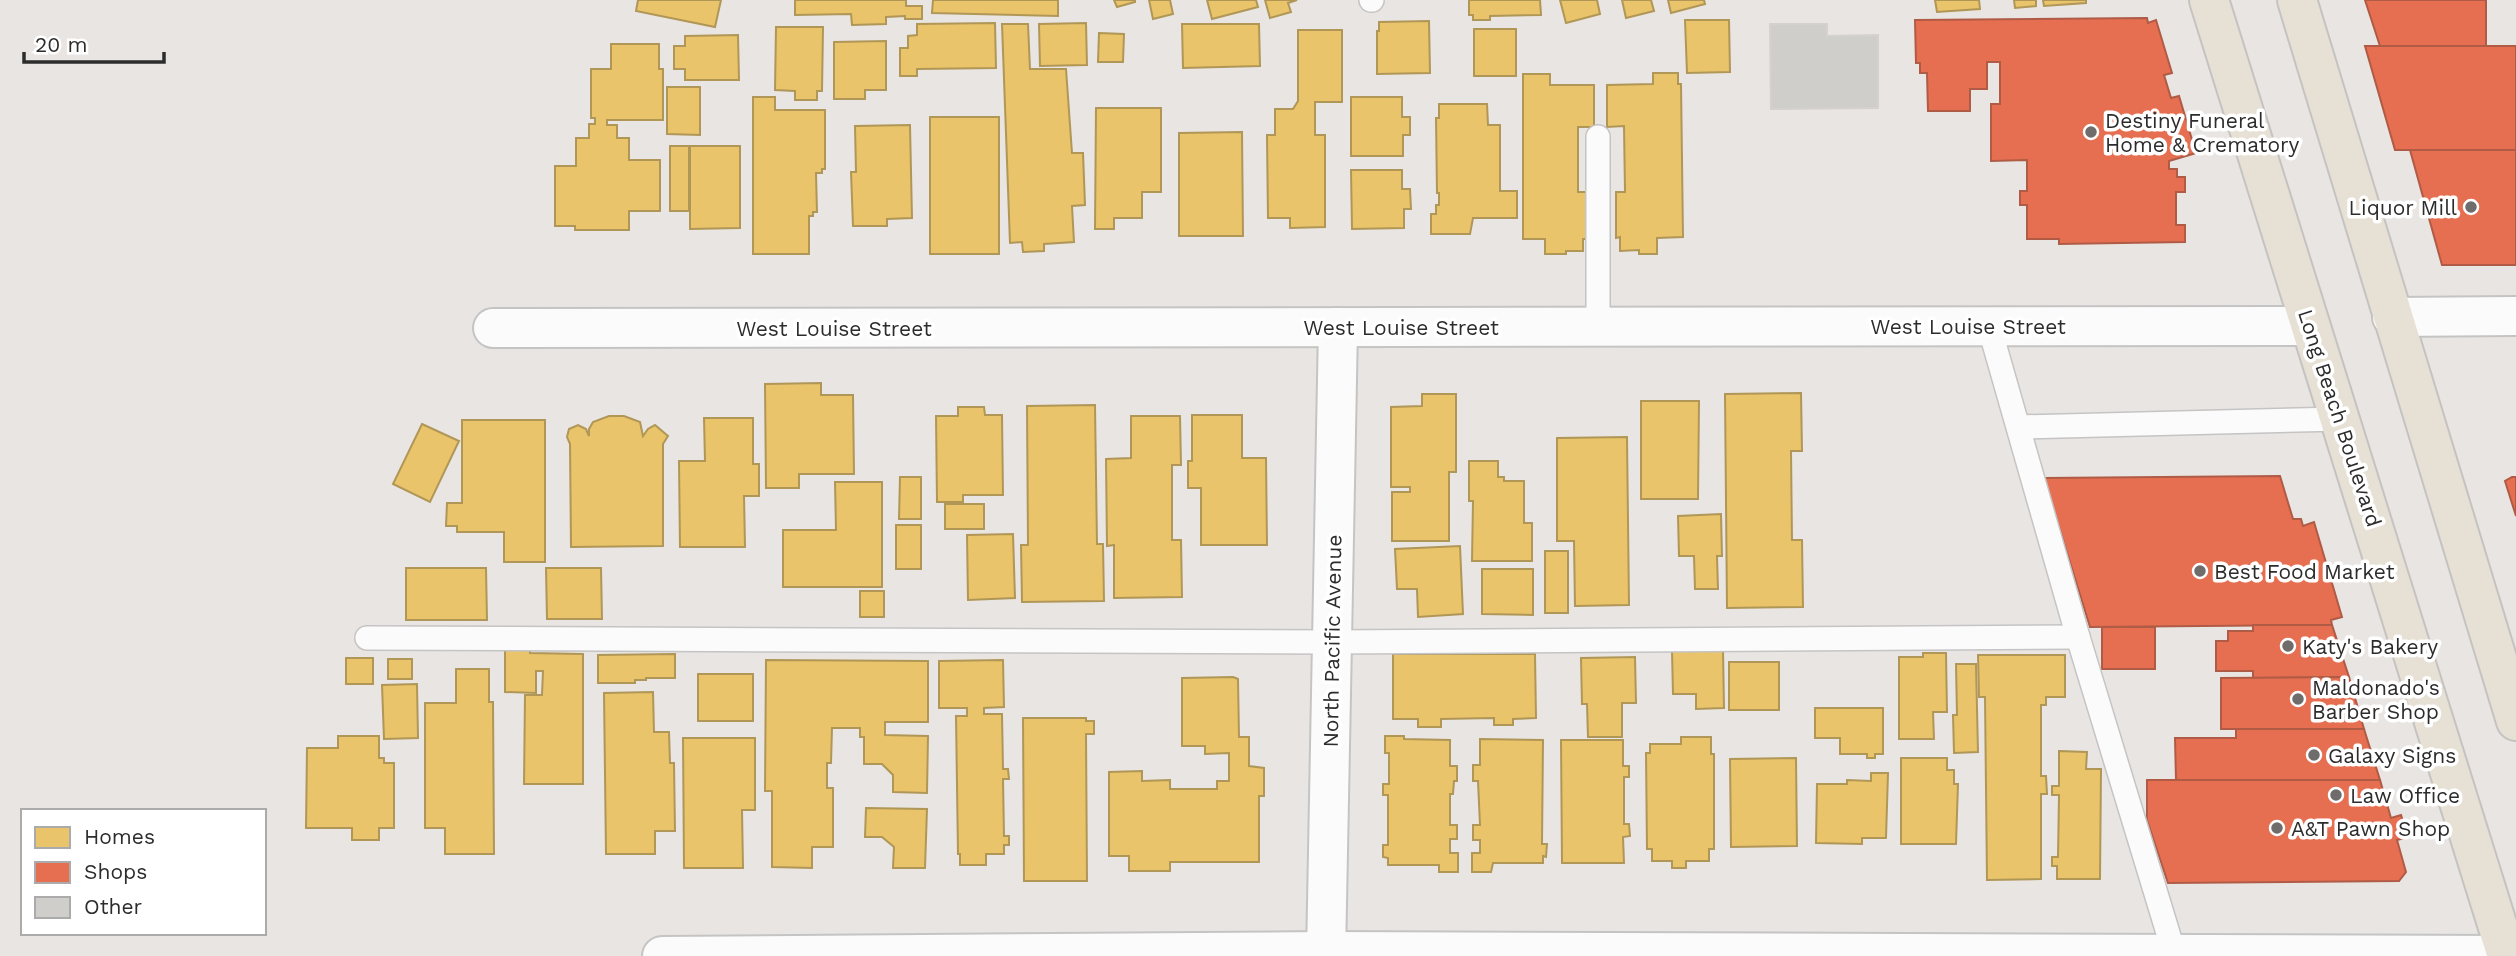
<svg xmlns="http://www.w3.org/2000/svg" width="2516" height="956" font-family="'Work Sans',sans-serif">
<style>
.homes{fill:#e9c46a;stroke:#b09657;stroke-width:2}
.shops{fill:#e76f51;stroke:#af5b46;stroke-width:2}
.building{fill:#d0cecb;stroke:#d4d1ce;stroke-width:2}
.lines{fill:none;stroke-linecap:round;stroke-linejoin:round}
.lane-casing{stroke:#c5c4c4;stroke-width:26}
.street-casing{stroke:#c5c4c4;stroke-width:42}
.primary-casing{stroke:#c5c3c2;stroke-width:42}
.lane{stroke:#fcfbfb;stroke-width:23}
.street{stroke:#fcfbfb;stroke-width:38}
.primary{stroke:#e6e0d5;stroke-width:38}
.poi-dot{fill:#6e6d6c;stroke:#fff;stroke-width:2.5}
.labels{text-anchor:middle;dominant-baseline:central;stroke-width:7;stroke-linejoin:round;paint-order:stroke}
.poi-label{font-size:21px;fill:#2c2c2c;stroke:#fff;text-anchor:start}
.street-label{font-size:21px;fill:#2c2c2c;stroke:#fff}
</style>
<rect width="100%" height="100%" fill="#e9e5e2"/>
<g class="homes">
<path d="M638 0H721L715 27 636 11Z"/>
<path d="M795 0H906V6H922V19H905V16L886 17V24L852 25 851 14 795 15Z"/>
<path d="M933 0H1058V16L932 13Z"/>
<path d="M1114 0H1135V2L1117 7Z"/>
<path d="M1149 0H1170L1173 14 1153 19Z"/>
<path d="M1207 0H1256L1258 7 1212 19Z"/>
<path d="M1265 0H1297L1288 3 1291 12 1270 18Z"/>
<path d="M1469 0H1540L1541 15 1490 16V20H1473V15H1469Z"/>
<path d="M1560 0H1597L1600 14 1566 23Z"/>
<path d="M1622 0H1651L1654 11 1626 18Z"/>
<path d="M1668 0H1704L1705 4 1671 13Z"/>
<path d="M1935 0H1979L1980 9 1937 12Z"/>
<path d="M2014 0H2036V6L2015 8Z"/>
<path d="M2043 0H2086V3L2044 6Z"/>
<path d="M1685 20H1729L1730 72 1687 73Z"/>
<path d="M1429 21 1430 73 1377 74V31H1379V22Z"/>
<path d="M995 23 996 68 917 69V76H900V48H908V36L917 35V24Z"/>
<path d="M1086 23 1087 65 1040 66 1039 24Z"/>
<path d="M1002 24H1028L1030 69H1066L1072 153H1083L1085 205 1072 206 1074 242 1044 244V251L1023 252 1022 242 1010 243Z"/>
<path d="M1182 24H1259L1260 66 1183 68Z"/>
<path d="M776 27H823L822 91H817V100H795V91L775 90Z"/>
<rect x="1474" y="29" width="42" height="47"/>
<path d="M1298 30H1342V102H1315V135H1325V227L1290 228V218H1268L1267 135H1275V109H1293L1298 101Z"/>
<path d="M1099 33 1124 34 1123 62H1098Z"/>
<path d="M738 35 739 80H685V69H674V46H685V36Z"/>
<path d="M886 41V90H865V99H834V42Z"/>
<path d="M611 44H659V69H663V120H607V125H617V138H629V160H660V211H629V230H575V226H555V166H576V138H589V124H595V118H591V69H611Z"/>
<path d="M1653 73H1678V84H1681L1683 237 1657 238V254H1639V250L1620 251V237L1616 238V192H1625L1624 126 1607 127V85L1653 84Z"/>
<path d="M1523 74H1550V85H1594V127H1578V192H1588V239H1583V251H1566V254H1545V239H1523Z"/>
<path d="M667 87H700V135L667 134Z"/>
<path d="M753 97H775V110H825V169H822V173H816L817 212H813V216H809V254H753Z"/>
<path d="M1351 97H1402V117H1410V135H1403V156H1351Z"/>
<path d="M1439 104H1487L1488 125H1500V191H1517V218H1473L1470 234H1431V214H1436V205H1439V193H1437L1436 118H1439Z"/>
<path d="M1096 108H1161V192H1142V218H1114V229H1095Z"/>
<rect x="930" y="117" width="69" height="137"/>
<path d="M910 125 912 218 887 219V226H853L851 172H856L855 126Z"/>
<path d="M1242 132 1243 236H1179V133Z"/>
<rect x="670" y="146" width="19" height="65"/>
<path d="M690 146H740V228L690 229Z"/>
<path d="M1351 170H1402V189H1410L1411 209H1404V228L1352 229Z"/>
<path d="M821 383V395H853L854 474H799V488H766L765 384Z"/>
<path d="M1801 393 1802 451H1791L1792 540H1802L1803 607 1727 608 1725 394Z"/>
<path d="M1422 394H1456V472H1449V541H1392V492H1410V487H1391V407L1422 406Z"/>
<path d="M1641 401H1699L1698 499H1641Z"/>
<path d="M1095 405 1097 544H1103L1104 601 1022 602 1021 545H1028L1027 406Z"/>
<path d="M958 407H984L985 415H1002L1003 495H963V502H937L936 416H958Z"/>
<path d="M1192 415H1242V458H1266L1267 545H1201V488H1188V461H1192Z"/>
<path d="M609 416H624L640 422 643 436 648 429 655 425 668 436 663 444V546L571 547 570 444 567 437 569 429 578 425 586 429 589 436V429L593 422Z"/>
<path d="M1131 416H1180L1181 465H1172V540H1181L1182 597 1114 598V545L1107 546 1106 459 1131 458Z"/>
<path d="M704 418H753V464H759V496H744L745 547H680L679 461H705Z"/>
<path d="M462 420H545V562H504V532H457V526H446L447 503H462Z"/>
<path d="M422 424 459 441 430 502 393 484Z"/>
<path d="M1627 437 1629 605 1575 606 1574 541H1557V438Z"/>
<path d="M1469 461H1498V477H1504V481H1524V523H1532V561H1472L1473 501H1469Z"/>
<path d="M900 477H921V519H899Z"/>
<path d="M835 482H882V587H783V530H836Z"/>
<rect x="945" y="504" width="39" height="25"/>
<path d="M1721 514 1722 556H1717L1718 589H1695L1694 556H1679L1678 516Z"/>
<rect x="896" y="525" width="25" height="44"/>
<path d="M1013 534 1015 598 968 600 967 535Z"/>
<path d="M1460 546 1463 614 1418 617 1417 589H1397L1395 549Z"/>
<rect x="1545" y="551" width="23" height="62"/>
<path d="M406 568H486L487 620H406Z"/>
<path d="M546 568H601L602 619H547Z"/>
<path d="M1482 569H1533V615L1482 614Z"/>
<rect x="860" y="591" width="24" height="26"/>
<path d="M505 649H530V653L583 654V784H524L525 695H542L543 671H536V693L505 692Z"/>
<path d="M1723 650 1724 708 1696 709V694H1673L1672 651Z"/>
<path d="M1923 653H1946L1947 712H1933L1934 739H1899V657H1923Z"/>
<path d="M675 654V678H646V680H635V683H598V655Z"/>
<path d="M1393 654H1535L1536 718 1513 719V725H1494V718L1441 719V727H1418V719H1393Z"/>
<path d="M1978 655H2065V697H2046V705H2041V776H2046L2047 794H2041V879L1987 880 1985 697H1979Z"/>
<path d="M1635 657 1636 703H1622V737H1588L1587 704H1582L1581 658Z"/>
<rect x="346" y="658" width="27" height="26"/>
<rect x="388" y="659" width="24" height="20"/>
<path d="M766 660 928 661V722H885V735L928 736 927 793 893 792V775L882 764H864V737H860V728H832L831 763H827V788H833V847H812V868L772 867V791H765Z"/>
<path d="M1003 660 1004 707 984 708V714H1002L1003 769H1008L1009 779H1003L1004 836H1009V845H1004V854H986V865H960V854H958L956 716H967V708H939V661Z"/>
<rect x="1729" y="662" width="50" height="48"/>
<path d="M1956 664H1976L1978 752 1954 753 1953 715H1957Z"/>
<path d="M456 669H489V702H493L494 854H445V828H425V703H456Z"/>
<rect x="698" y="674" width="55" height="47"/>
<path d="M1233 677 1238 679 1239 737H1249V766L1264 768V796H1259V862H1170V871H1129V856H1109V772L1142 771V781L1170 780V789H1217V781H1229V753L1205 754V746H1182V678Z"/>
<path d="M417 684 418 738 384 739 382 685Z"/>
<path d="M653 692 654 732H669L670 763H674L675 831H655V854H606L604 693Z"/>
<path d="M1815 708H1883V754H1875V758H1867V754H1840V738H1815Z"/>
<path d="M1023 718H1086V721H1094V734H1086L1087 881H1024Z"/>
<path d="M338 736H379V758H384V763H394V828H379V840H352V828H306L307 748H338Z"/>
<path d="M1385 736H1404V739L1450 740V766H1457V781H1454L1453 794H1450V825H1457V839H1450V853H1458V872H1439V865H1388V858L1383 857V845H1388V795H1383V784H1389V753H1385Z"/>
<path d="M1681 737H1711V754H1714V849H1709V861H1686V868H1672V861H1652V849H1647L1646 753H1650V744H1681Z"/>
<path d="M683 738H755V810H742L743 868H684Z"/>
<path d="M1480 739 1543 740 1542 844H1547L1546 857 1543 856V863H1493L1491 872H1472V853H1480V840H1473V825H1480L1478 781H1473V765H1480Z"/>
<path d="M1561 740H1623V766H1629V777H1624V824H1629L1630 836 1623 837 1624 863H1562Z"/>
<path d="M2059 751 2087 752 2086 769H2101L2100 879H2057V866H2052V857H2058L2059 795H2052V786H2059Z"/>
<path d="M1796 758 1797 846 1731 847 1730 759Z"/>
<path d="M1901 758H1947V770H1954V784H1958L1956 844H1901Z"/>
<path d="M1871 773H1888L1886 838H1862V844L1816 843 1817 784H1847V780L1871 781Z"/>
<path d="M866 808 927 809 925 868H893L894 847 882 837H865Z"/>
</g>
<g class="shops">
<path d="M2365 0H2486V46H2380Z"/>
<path d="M2147 18 2148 23 2156 20 2172 73 2164 75 2171 98 2179 96 2196 153 2169 161V169H2177V177H2185V192H2176V225H2185V242L2059 244V239H2027V205H2020V191H2027V160L1991 161V104H2000V62H1987V89H1970V111H1928L1927 73H1920V63H1916L1915 20Z"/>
<path d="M2365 46H2516V150H2395Z"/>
<path d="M2410 150H2516V265H2442Z"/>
<path d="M2280 476 2293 519H2301L2303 526 2314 522 2342 617 2331 620 2332 625 2090 627 2044 478Z"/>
<path d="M2512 477H2516V516L2505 481Z"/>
<path d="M2253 625H2332L2349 677 2253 678V671H2216V641H2228V631H2253Z"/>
<rect x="2102" y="627" width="53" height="42"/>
<path d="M2349 677 2364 729H2221V678Z"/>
<path d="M2236 729H2364L2380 780H2176L2175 738H2236Z"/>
<path d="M2147 780H2380L2391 818 2401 815 2408 837 2397 840 2406 872 2399 881 2168 883 2147 820Z"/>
</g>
<path class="building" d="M1770 24H1827V36L1878 35V108L1771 109Z"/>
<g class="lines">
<g class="lane-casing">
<g id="lane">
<path d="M1371 0H1372"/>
<path d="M1598 137V327"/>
<path d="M1989 326 2078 637 2175 956"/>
<path d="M2019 427 2341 419"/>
<path d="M367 638 1332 642 2078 637"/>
</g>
</g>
<g class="street-casing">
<g id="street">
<path d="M2392 317 2516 316"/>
<path d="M493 328 2310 326"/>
<path d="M662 956 1326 951 2506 955"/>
<path d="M1326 956 1338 327"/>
</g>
</g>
<g class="primary-casing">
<g id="primary">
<path d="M2209 0C2307 319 2410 637 2507 956"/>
<path d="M2297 0 2516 721"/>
</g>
</g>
<use href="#lane" class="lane"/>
<use href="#street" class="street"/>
<use href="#primary" class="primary"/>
</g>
<g class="poi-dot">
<circle cx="2091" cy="132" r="7"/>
<circle cx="2471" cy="207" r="7"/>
<circle cx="2200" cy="571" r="7"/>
<circle cx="2288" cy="646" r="7"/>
<circle cx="2298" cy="699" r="7"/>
<circle cx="2314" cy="755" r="7"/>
<circle cx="2336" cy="795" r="7"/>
<circle cx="2277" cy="828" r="7"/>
</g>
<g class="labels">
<g class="poi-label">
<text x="2105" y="120">Destiny Funeral<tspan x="2105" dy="24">Home &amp; Crematory</tspan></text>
<text x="2457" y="207" text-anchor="end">Liquor Mill</text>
<text x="2214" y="571">Best Food Market</text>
<text x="2302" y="646">Katy's Bakery</text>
<text x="2312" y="687">Maldonado's<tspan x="2312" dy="24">Barber Shop</tspan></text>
<text x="2328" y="755">Galaxy Signs</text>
<text x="2350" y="795">Law Office</text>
<text x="2291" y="828">A&amp;T Pawn Shop</text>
</g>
<g class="street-label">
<text x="1968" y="326">West Louise Street</text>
<text x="1401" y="327">West Louise Street</text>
<text x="834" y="328">West Louise Street</text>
<text transform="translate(2340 418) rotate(72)">Long Beach Boulevard</text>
<text transform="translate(1332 641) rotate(-89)">North Pacific Avenue</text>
</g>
</g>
<rect x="21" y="809" width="245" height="126" fill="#ffffff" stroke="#ababab" stroke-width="2"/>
<rect x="35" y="827" width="35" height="21" fill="#e9c46a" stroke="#ababab" stroke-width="2"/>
<text x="84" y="844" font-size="21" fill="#2c2c2c">Homes</text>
<rect x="35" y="862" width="35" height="21" fill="#e76f51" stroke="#ababab" stroke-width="2"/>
<text x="84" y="879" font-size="21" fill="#2c2c2c">Shops</text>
<rect x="35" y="897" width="35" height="21" fill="#d0cecb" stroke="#ababab" stroke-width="2"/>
<text x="84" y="914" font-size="21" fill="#2c2c2c">Other</text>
<path d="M24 52v10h140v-10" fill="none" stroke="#2c2c2c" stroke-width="3.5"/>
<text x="35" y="52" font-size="21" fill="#2c2c2c" stroke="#ffffff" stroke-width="5" paint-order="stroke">20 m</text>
</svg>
